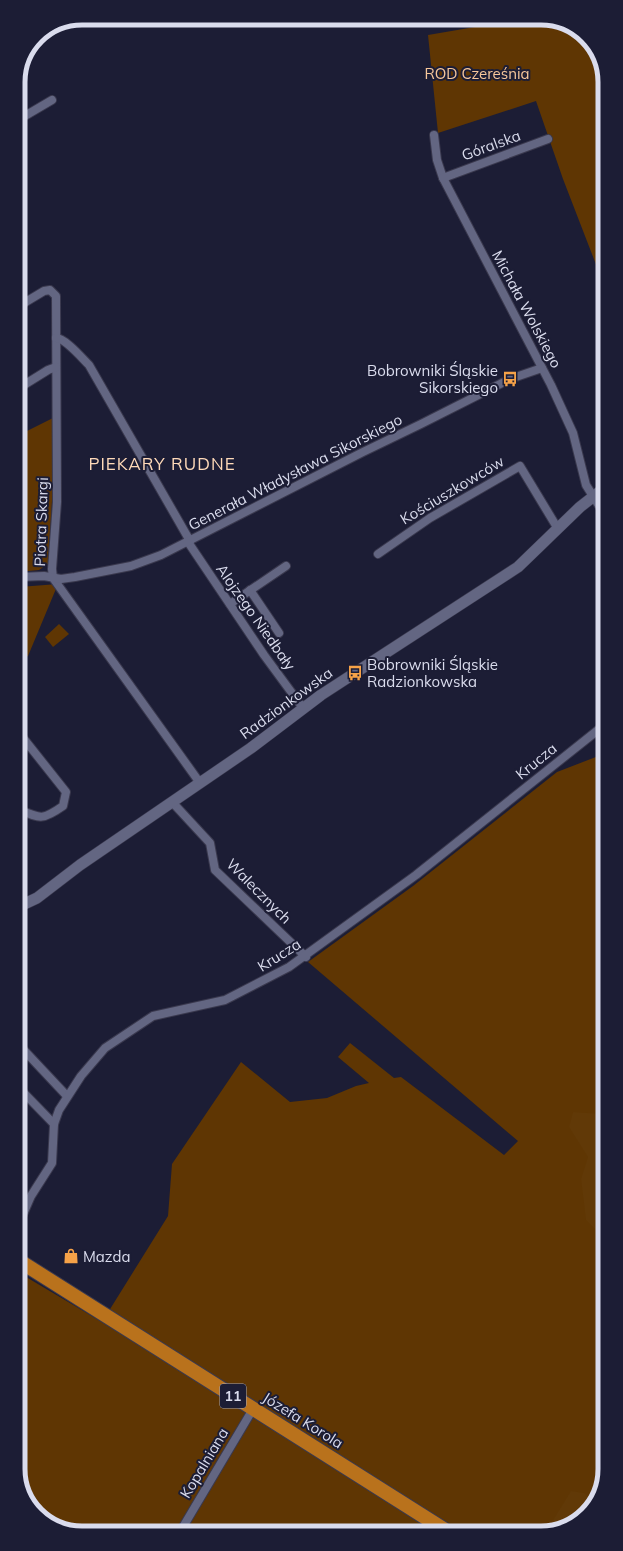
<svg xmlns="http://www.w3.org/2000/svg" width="623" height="1551" font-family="Mulish,sans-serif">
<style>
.green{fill:#5f3603}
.forest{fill:#613907}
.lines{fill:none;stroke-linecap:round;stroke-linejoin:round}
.street-casing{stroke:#3a394e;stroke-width:10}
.secondary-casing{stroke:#3a394e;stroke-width:12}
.highway-casing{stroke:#3a394e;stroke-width:16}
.street{stroke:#636682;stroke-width:8}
.secondary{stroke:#636682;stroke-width:11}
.highway{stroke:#b9721c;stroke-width:14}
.labels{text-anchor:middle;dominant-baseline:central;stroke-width:4;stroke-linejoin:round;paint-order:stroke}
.shield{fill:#1c1d35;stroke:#a1a3b6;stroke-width:1}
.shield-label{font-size:14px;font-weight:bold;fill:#dadced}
.park-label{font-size:15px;fill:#f7c79b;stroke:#1c1d35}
.street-label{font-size:15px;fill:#dadced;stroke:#1c1d35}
.poi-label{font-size:15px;fill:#dadced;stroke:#1c1d35;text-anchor:start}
.quarter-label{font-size:17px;letter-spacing:1px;fill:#ffdab9;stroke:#1c1d35}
.rim{fill:none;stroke:#dadced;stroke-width:5}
</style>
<rect width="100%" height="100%" fill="#1c1d35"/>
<g class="green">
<path d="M528 18H545L580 31 602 62V280L563 179 536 101 438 133 428 35Z"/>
<path d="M53 418 52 501 48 564 39 570 19 572V435Z"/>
<path d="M58 584 28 656 19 662V587Z"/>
<path d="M59 624 69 634 53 647 45 637Z"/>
<path d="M603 752 605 1469 592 1508 561 1530 78 1533 43 1520 21 1489V1274L102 1322 168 1216 172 1164 241 1062 290 1102 327 1098 356 1086 369 1083 338 1057 350 1043 394 1078 401 1077 504 1155 518 1141 308 962 413 886 557 772 601 755Z"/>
</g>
<g class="forest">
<path d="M573 1112 602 1114 604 1116V1238L586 1220 581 1179 588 1157 569 1127Z"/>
<path d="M571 1491 584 1493 594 1500 592 1508 561 1530H547Z"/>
</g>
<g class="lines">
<g class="street-casing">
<g id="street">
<path d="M18 120 52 100"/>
<path d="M434 135 437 160 443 178 551 385 573 433 586 485 603 512"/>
<path d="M443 178 548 139"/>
<path d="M19 306 44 291 50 290 56 296 57 502 52 569 53 578 200 783"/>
<path d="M56 338C65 338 82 358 89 365L190 541"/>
<path d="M19 388 48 370 56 367"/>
<path d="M188 542 264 655 303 708"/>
<path d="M378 554 430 518 520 466 558 529"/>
<path d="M19 577 44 576 61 579 75 577 131 566 161 555 363 452 421 424 510 379 542 368"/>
<path d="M250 590 279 633"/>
<path d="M230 604 286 566"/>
<path d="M20 734 66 792 63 806C43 820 41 819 20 810"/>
<path d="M173 803 210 843 215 870 306 957"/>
<path d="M20 1046 67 1096"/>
<path d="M20 1089 54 1124"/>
<path d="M21 1219 31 1196 52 1163 54 1124 59 1110 81 1076 105 1048 153 1016 225 1000 289 967 416 875 603 726"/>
<path d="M180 1532 253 1409"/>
</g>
</g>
<g class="secondary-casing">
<path id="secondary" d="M20 906 37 898 80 865 251 748 321 695 518 567 580 507 603 489"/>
</g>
<g class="highway-casing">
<path id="highway" d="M21 1262 445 1530"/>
</g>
<use href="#street" class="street"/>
<use href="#secondary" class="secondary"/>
<use href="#highway" class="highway"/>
</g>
<defs>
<g id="bus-bare" transform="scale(1.2)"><path d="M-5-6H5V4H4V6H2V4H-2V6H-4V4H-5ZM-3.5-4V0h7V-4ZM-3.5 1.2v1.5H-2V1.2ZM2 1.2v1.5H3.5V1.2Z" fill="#f6a248" stroke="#1c1d35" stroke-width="2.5" paint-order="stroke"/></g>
<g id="shop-bare" transform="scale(1.2)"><path d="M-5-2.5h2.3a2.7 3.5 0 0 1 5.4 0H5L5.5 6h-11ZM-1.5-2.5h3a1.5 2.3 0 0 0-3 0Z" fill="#f6a248" stroke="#1c1d35" stroke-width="2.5" paint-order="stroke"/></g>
</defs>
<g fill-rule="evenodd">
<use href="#bus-bare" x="510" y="379"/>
<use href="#bus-bare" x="355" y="673"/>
<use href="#shop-bare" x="71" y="1256"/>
</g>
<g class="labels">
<rect class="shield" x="220" y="1384" width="26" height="24" rx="3"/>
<g class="shield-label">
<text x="233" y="1396">11</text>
</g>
<g class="park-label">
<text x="477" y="73">ROD Czereśnia</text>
</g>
<g class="street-label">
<text transform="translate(491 145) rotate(-20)">Góralska</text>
<text transform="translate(527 309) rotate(62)">Michała Wolskiego</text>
<text transform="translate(295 472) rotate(-27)">Generała Władysława Sikorskiego</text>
<text transform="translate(452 490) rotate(-31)">Kościuszkowców</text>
<text transform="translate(41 522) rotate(-88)">Piotra Skargi</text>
<text transform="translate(256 617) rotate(55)">Alojzego Niedbały</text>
<text transform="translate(286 703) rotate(-36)">Radzionkowska</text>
<text transform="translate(536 761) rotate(-39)">Krucza</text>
<text transform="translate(259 891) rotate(45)">Walecznych</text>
<text transform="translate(279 955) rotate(-32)">Krucza</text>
<text transform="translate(303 1420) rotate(32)">Józefa Korola</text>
<text transform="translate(204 1463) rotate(-59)">Kopalniana</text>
</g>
<g class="poi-label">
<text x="498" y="370" text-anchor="end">Bobrowniki Śląskie<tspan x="498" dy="17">Sikorskiego</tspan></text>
<text x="367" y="664">Bobrowniki Śląskie<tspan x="367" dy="17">Radzionkowska</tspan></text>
<text x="83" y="1256">Mazda</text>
</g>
<g class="quarter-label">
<text x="162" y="463">PIEKARY RUDNE</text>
</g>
</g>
<path d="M0 0H623V1551H0ZM82 25H541A57 57 0 0 1 598 82V1469A57 57 0 0 1 541 1526H82A57 57 0 0 1 25 1469V82A57 57 0 0 1 82 25Z" fill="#1c1d35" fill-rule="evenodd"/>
<path class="rim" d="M82 25H541A57 57 0 0 1 598 82V1469A57 57 0 0 1 541 1526H82A57 57 0 0 1 25 1469V82A57 57 0 0 1 82 25Z"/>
</svg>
